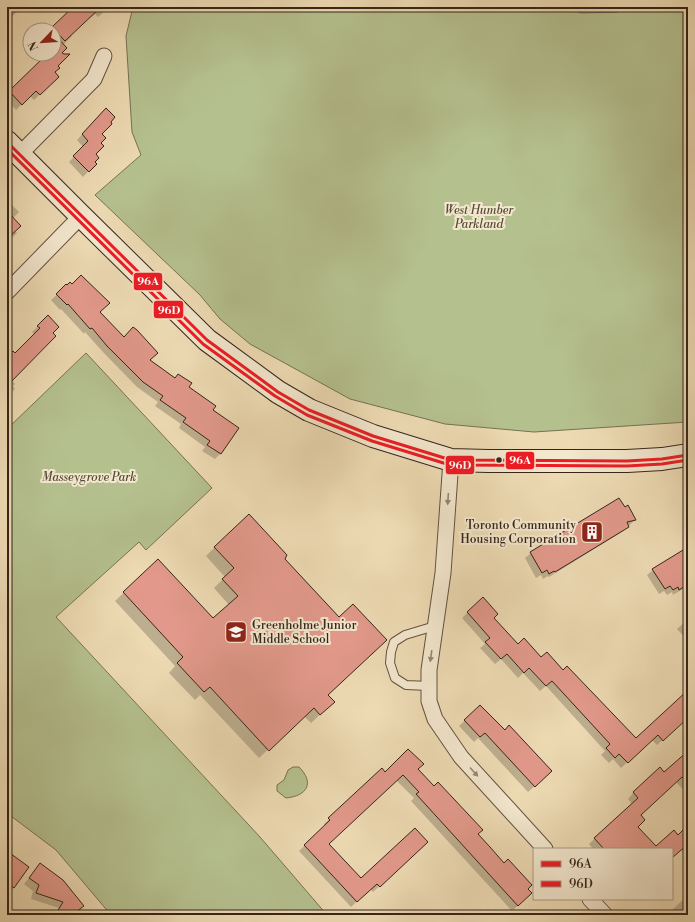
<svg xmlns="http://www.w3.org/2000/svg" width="695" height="922" font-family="'Libre Bodoni',serif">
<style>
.green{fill:#b5c08f;stroke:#757254}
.water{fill:#9eb8b8;stroke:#747d78}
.shadow{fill:#0003}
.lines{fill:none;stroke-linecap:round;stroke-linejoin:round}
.shore{stroke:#6a6e68;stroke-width:1}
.building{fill:#e2998b;stroke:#352519}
.lane-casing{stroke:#635240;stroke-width:10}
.street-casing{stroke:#635240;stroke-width:17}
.secondary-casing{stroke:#352519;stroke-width:24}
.lane{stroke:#f3e7ce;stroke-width:8}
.street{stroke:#f3e7ce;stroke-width:15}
.secondary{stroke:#f3e7ce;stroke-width:22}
.bus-1-casing{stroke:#f3e7ce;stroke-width:6}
.bus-2-casing{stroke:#f3e7ce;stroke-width:6}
.bus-1{stroke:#ed1c24;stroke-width:3}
.bus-2{stroke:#ed1c24;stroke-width:3}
.oneway{fill:#948674}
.bus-dot{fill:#352519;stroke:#f3e7ce;stroke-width:1.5}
.labels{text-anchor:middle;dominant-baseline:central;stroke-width:4;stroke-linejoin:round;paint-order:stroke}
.park-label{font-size:12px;font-style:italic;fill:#554c36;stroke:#f3e7ce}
.poi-label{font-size:12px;fill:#352519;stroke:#f3e7ce;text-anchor:end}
.line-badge{stroke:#f3e7ce;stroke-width:1.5}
.badge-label{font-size:11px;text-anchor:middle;font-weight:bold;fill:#fff}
</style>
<rect width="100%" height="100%" fill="#eddab3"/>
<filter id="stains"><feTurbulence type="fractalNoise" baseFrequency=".005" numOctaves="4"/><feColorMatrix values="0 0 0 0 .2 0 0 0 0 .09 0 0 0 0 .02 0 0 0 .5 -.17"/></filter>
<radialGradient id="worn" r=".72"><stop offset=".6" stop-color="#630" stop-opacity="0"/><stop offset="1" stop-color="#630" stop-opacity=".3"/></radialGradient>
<g class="green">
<path d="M133 7H688V422L534 432 445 424 350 399 250 344 220 319 200 295 95 195 141 155 132 132 126 36Z"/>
<path d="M86 353 212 488 146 550 139 542 56 617 260 837 327 915H111L56 850 7 813V429Z"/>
<path d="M293 767H299C315 783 307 796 286 798L277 791V785L284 780 288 770Z"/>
</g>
<path class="water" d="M564 7H629L618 12 581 13Z"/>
<g class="shadow">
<path d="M7 7 20 8 7 22Z"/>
<path d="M75 7H109L98 17 95 14 90 18H89L71 35 72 36 63 45 54 72 58 77 34 100 30 96 16 110 7 100V95L45 58 41 54H54V30H51Z"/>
<path d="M106 109 100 143 94 154 93 162 95 164 83 177 69 162 83 147 77 140Z"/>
<path d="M7 200 19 212 13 218 15 231 17 233 7 243Z"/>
<path d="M66 286 99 312 124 338 149 360 188 387 212 410 238 428 220 454 215 459 202 451 205 447 179 428 181 424 155 406 158 402 137 387 102 351 85 332 84 334 61 309 60 310 51 300Z"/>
<path d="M48 317 12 380 15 384 13 386 15 389 7 397V358L15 354 35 335 32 332Z"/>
<path d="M624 509 635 520 622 532 549 577 548 576 543 579 541 575 536 578 525 558 531 553Z"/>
<path d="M215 547 284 559 327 695 325 710 311 723 304 716 259 758 200 695 195 700 169 673 175 666 115 601 158 560 213 620 229 605 214 588 225 577 206 556Z"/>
<path d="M688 548V586L673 595 672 592 667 595 664 591 659 594 647 575 653 570Z"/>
<path d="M483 598 493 618 518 645 563 671 636 739 688 691V717L657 745 652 740 621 768 613 759 609 763 601 755 605 751 546 686 540 691 523 673 518 678 501 659 495 664 480 648 485 644 462 618Z"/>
<path d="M688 619V641L677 629Z"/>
<path d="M480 706 545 777 528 792 478 738 474 742 459 726Z"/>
<path d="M688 755V795L676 782 639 815 637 827 656 847 678 836 688 827V852L685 854 681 850 672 857V849H593L589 844 632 804 628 799 633 793 660 769 664 774Z"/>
<path d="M417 769 527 889 525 899 512 911 411 801 414 798 396 780 328 844 360 879 421 848 373 892 370 889 351 907 299 851 325 826 324 824 329 819 385 773Z"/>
<path d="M7 852 14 887 8 893 7 892Z"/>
<path d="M40 864 77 911 74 913 76 915H54L59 908 31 899 33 891 24 884Z"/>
<path d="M688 895V915H675L671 911Z"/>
<path d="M488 909 493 915H482Z"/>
</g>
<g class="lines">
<path class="shore" d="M577 7 582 9 619 7"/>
</g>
<g class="building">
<path d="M73 7H101L65 41 52 27Z"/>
<path d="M54 34 67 48 62 53 64 54H70L58 66 60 68 55 72 59 77 40 95 36 91 22 105 9 91 47 54H54Z"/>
<path d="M106 108 115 117 111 122 112 124 102 134 106 138 101 143 104 146 96 154 99 158 95 162 97 164 89 172 73 156 88 141 82 134Z"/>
<path d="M7 211 21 226 7 239Z"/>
<path d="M81 275 110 303 100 312 124 337 133 327 137 330 158 353 150 360 175 378 178 374 192 383 189 387 216 406 213 410 239 428 221 454 207 445 210 441 183 422 186 418 160 400 163 396 143 382 107 346 92 328 90 329 68 304 67 305 56 294 66 284 67 285 70 282 72 284Z"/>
<path d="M48 315 59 327 53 333 56 336 7 386V356L13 351 15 353 40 328 37 326Z"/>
<path d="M619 498 625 507 628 505 636 520 627 522 629 527 555 572 554 571 549 574 547 570 542 573 530 552Z"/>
<path d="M249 514 287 555 285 559 339 617 353 604 387 640 328 695 335 702 320 715 314 708 269 751 210 687 204 692 177 663 183 657 123 592 158 559 213 618 238 596 222 579 234 568 214 547Z"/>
<path d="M688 547V584L679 590 678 587 673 590 670 586 665 589 652 569Z"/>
<path d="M483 597 498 614 494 618 518 644 524 638 541 657 547 652 563 670 567 666 636 738 688 690V718L663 741 658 735 628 763 619 754 615 758 606 748 610 744 552 681 546 686 529 668 524 673 507 654 501 659 485 642 490 638 467 612Z"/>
<path d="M480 705 505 730 509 725 552 771 535 787 485 733 480 737 464 720Z"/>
<path d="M408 749 424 764 418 769 434 786 438 782 483 830 478 834 490 847 504 863 508 859 532 885 528 889 532 893 518 906 416 794 419 792 403 775 329 844 361 878 415 828 428 842 380 887 377 884 357 902 304 845 330 820 328 818 382 768 385 772Z"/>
<path d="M688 751V783L682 777 641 815 645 820 638 827 656 846 674 830 678 835 688 825V844L672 858V849H604L594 838 638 798 633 792 660 767 664 772Z"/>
<path d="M7 851 29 867 14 888 7 883Z"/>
<path d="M40 863 63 880 84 906 72 915H55L63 902 36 893 39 885 29 878Z"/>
</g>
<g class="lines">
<g class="lane-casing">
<path id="lane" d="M429 686 406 685 395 678 390 663 391 652 394 642 405 635 435 626"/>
</g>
<g class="street-casing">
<g id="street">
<path d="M20 154 94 79 104 56"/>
<path d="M7 292 81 216"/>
<path d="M451 460 443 573 429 670V701L435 719 461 757 545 849"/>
<path d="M590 899 605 915"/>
</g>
</g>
<g class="secondary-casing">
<path id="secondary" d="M7 142 81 216 207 340 278 392 309 410 373 436 451 460 488 461H627L662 459 688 455"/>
</g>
<use href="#lane" class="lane"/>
<use href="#street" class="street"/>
<use href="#secondary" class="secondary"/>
<g class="bus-1-casing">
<path id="bus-1" d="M7 142 207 340 278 392 309 410 373 436 451 460 627 461 662 459 688 455"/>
</g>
<g class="bus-2-casing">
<path id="bus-2" d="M7 149 203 344 275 396 307 415 372 441 450 465 627 466 662 464 688 460"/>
</g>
<use href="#bus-1" class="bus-1"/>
<use href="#bus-2" class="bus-2"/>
</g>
<defs><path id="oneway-solid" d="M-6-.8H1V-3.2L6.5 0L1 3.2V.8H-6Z"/></defs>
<g class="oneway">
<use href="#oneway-solid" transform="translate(448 499) rotate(94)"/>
<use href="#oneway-solid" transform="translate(431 656) rotate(98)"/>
<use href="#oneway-solid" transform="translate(474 772) rotate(48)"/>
</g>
<defs>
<g id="building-square" transform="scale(1.15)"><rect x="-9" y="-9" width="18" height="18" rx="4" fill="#8f2418" stroke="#f3e7ce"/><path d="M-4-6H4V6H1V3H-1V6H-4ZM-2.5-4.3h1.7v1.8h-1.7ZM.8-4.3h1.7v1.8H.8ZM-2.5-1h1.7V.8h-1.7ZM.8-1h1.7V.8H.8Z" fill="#fff"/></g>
<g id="school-square" transform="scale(1.15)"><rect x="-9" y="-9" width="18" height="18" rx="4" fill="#8f2418" stroke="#f3e7ce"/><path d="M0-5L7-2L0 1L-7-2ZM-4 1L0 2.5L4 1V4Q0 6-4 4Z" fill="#fff"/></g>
</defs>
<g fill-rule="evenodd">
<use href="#building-square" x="592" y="532"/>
<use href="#school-square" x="236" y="632"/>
</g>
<circle class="bus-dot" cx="499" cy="460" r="3.5"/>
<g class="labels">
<g class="park-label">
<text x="479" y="210">West Humber<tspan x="479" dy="14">Parkland</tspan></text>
<text x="89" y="477">Masseygrove Park</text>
</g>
<g class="poi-label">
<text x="576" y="525">Toronto Community<tspan x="576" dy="14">Housing Corporation</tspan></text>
<text x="252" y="625" text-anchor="start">Greenholme Junior<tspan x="252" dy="14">Middle School</tspan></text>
</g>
</g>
<g class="line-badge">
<rect x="133" y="272" width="30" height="19" rx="4" fill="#ed1c24"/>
<rect x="153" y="300" width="31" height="19" rx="4" fill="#ed1c24"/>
<rect x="505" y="451" width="30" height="19" rx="4" fill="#ed1c24"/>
<rect x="445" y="455" width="30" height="20" rx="4" fill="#ed1c24"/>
</g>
<g class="badge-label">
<text x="148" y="285">96A</text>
<text x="169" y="314">96D</text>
<text x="520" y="464">96A</text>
<text x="460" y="469">96D</text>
</g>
<rect width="695" height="922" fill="none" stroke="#eddab3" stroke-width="24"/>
<rect x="8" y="8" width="679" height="906" fill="none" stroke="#352519" stroke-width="2"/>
<rect x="12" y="12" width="671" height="898" fill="none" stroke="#352519"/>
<rect x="533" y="848" width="140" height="52" fill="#f3e7ce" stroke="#a79986"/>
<rect x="541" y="861" width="20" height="6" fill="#ed1c24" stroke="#a79986"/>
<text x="569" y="868" font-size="12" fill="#352519">96A</text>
<rect x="541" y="881" width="20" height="6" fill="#ed1c24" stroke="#a79986"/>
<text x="569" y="888" font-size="12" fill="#352519">96D</text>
<g transform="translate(42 42) rotate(245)"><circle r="19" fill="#f3e7ce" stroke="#a79986"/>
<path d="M0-3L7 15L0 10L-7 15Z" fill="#8f2418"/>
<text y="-6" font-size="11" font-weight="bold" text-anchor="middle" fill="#352519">N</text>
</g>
<rect width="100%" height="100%" filter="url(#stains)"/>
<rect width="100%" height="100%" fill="url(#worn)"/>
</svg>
